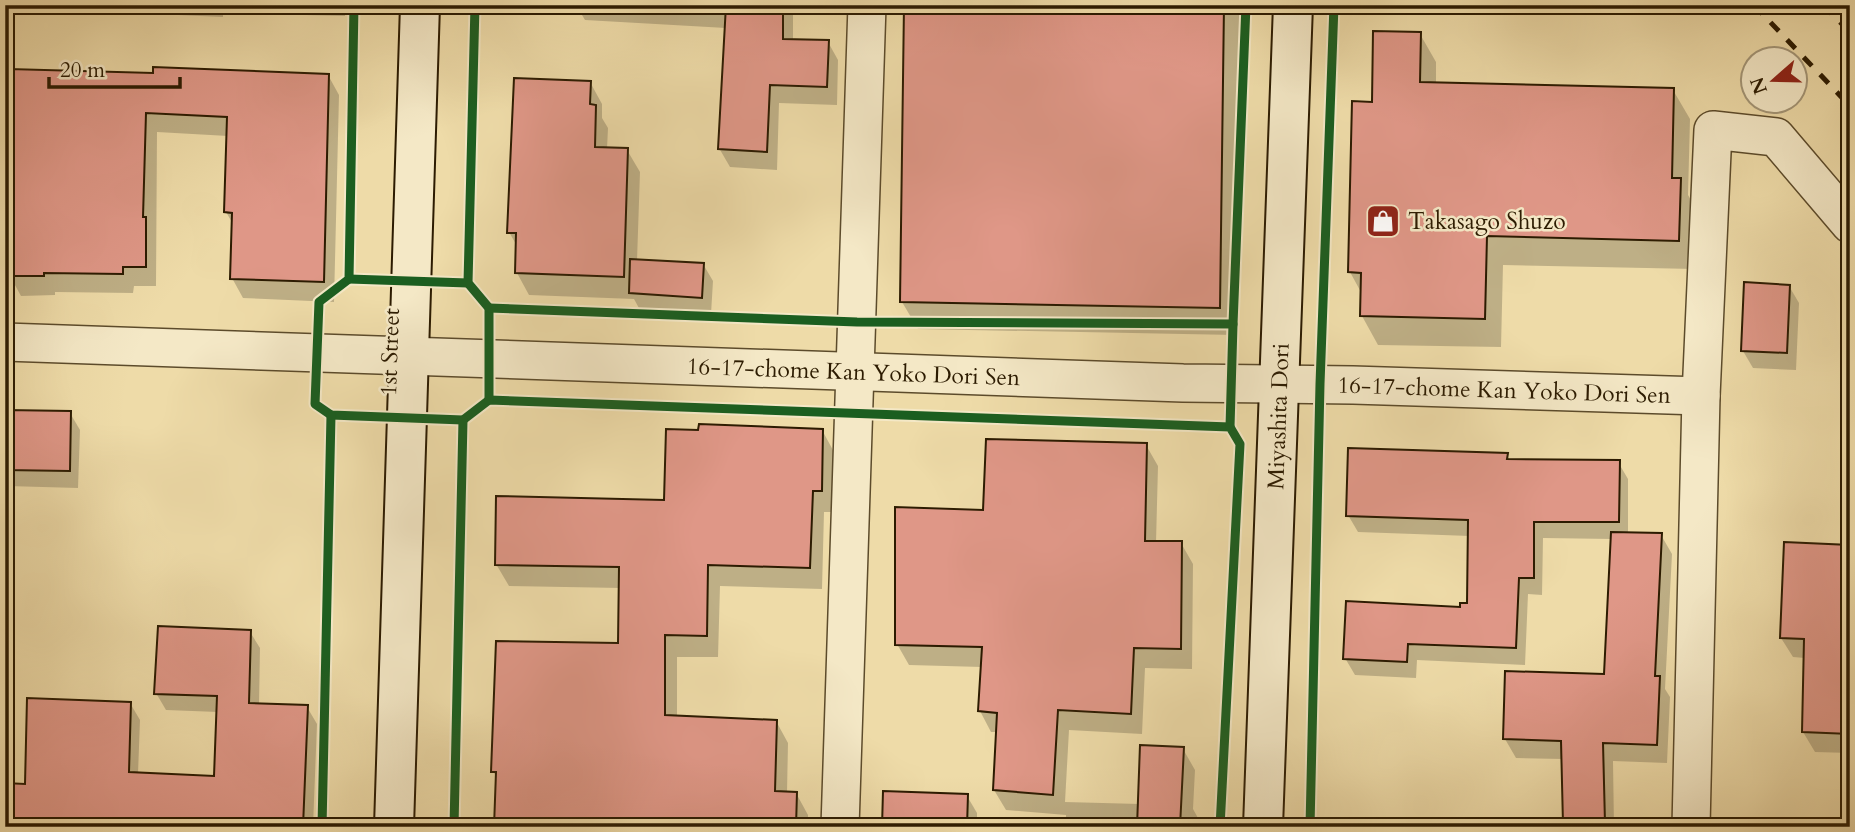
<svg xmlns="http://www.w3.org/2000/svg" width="1855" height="832" font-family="Cardo,serif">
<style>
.shadow{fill:#0003}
.building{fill:#df9787;stroke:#2c1b01;stroke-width:2}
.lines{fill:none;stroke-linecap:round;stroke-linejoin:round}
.street-casing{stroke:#5c4b2b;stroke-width:40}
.secondary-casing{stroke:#2c1b01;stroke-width:42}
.street{stroke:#f4e8c6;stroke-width:37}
.secondary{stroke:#f4e8c6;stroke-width:38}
.rail{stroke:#2c1b01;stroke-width:5;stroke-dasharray:12 12;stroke-linecap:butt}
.cycleway-casing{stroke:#f4e8c6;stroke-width:13}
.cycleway{stroke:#1b5e20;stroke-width:9}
.labels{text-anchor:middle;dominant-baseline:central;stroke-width:5;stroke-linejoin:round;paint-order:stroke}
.poi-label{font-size:23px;fill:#2c1b01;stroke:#f4e8c6;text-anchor:start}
.street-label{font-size:23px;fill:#2c1b01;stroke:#f4e8c6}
</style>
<rect width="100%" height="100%" fill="#eedba8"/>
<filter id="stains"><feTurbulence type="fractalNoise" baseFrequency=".00286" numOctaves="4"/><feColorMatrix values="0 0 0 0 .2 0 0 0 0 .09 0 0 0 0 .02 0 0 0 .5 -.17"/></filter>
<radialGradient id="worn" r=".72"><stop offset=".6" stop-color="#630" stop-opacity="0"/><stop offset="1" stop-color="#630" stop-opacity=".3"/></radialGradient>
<g class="shadow">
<path d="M40 5H346L345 16 223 13V17L42 9Z"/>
<path d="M576 5H793V41L828 42 838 60 837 105 779 103 777 170 730 167 719 148 726 28 585 20Z"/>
<path d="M906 5H1240L1235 335 918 329 902 302Z"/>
<path d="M1420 34 1436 62V84L1673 90 1690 119 1688 195 1696 209 1695 269 1503 265 1501 347 1378 345 1362 316V294L1350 272 1374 103Z"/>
<path d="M154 75H328L339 95 334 302 243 298 232 278 233 224 226 212 228 136 157 132 156 286H134L133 293 55 292V295L21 296 10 276Z"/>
<path d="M590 82 602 104V118L608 128 607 149 627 150 640 172 637 261 703 264 713 281 711 314 640 310 634 299 529 295 517 273V246L509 232Z"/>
<path d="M1789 286 1799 303 1796 370 1753 368 1743 351Z"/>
<path d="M5 412 70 413 80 430 78 488 7 486Z"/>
<path d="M822 430 834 452 833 512H824L822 589 720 586 718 657H677V717L776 721 788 743 787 793H796L808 815V827H496L498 780 493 771 620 645 621 588 509 586 496 564 666 501Z"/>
<path d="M1146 445 1158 466 1156 543H1181L1193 564 1192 669 1145 668 1142 734 1069 730 1065 802 1140 804 1183 749 1195 770 1193 809 1203 827H1066V815L1006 810 994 790 998 732H991L980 711 982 667 909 665 897 644 985 512Z"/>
<path d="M1507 455 1510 461 1618 462 1628 479V534L1661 535 1672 554 1665 689 1670 697 1667 763 1613 761 1614 827H1564L1563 759 1516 758 1505 739 1606 676 1612 539 1543 538 1542 595 1528 594 1525 665 1417 660 1416 678 1355 675 1345 658 1469 605 1470 536 1358 532 1348 515Z"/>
<path d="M1850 546V753L1815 752 1803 732 1805 658 1793 657 1781 638Z"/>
<path d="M250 632 260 648 259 705 307 707 317 724 313 827H5L27 786 130 703 140 720 138 774 216 778 218 712 166 710 156 693Z"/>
<path d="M967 796 977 813V827H884Z"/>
</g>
<g class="building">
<path d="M726 5H783V39L829 40 827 87 770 85 767 152 718 149Z"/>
<path d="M904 5H1224L1220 308 900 302Z"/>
<path d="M1373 31 1421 32 1420 82 1674 88 1672 178H1681L1679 241 1487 236 1485 319 1360 316 1361 273 1348 272 1352 101 1372 102Z"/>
<path d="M153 67 329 74 324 282 230 279 232 213 224 212 227 117 146 113 143 217H146V267H123V274L44 273V276H8L5 196 9 69 153 73Z"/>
<path d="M514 78 591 81 590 104 596 105 595 147 628 148 624 277 515 273 516 233H507Z"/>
<path d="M630 259 704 263 702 298 629 293Z"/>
<path d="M1744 282 1790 285 1787 353 1741 351Z"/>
<path d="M5 410 71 411 70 471 5 470Z"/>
<path d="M699 424 823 429 822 491H813L810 568 708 565 707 636 665 635V715L777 720 775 791 797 792 796 827H494L496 772H491L496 641 618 643 619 567 495 565 496 496 664 500 666 429 698 430Z"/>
<path d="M986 439 1147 443 1145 541H1182L1181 649 1134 648 1131 714 1058 710 1053 795 993 790 997 713 978 711 982 647 895 645V507L983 510Z"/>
<path d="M1348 448 1508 453 1507 459 1620 460 1619 522H1534V578H1519L1516 648 1408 644 1407 662 1343 659 1346 601 1460 607V603H1467L1468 520 1346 516Z"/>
<path d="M1611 532 1662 533 1655 676H1660L1657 745 1603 743 1605 823 1563 824 1561 741 1503 739 1505 671 1604 674Z"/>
<path d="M1784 542 1850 545V734L1802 732 1804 639 1780 638Z"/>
<path d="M158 626 251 630 249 703 308 705 303 827H5V783L25 784 27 698 131 702 129 772 214 776 217 696 154 694Z"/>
<path d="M1140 745 1184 747 1180 827H1137Z"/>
<path d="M883 791 968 794 967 827H882Z"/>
</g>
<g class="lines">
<g class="street-casing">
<g id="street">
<path id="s1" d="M5 342 1183 383 1353 385 1701 396"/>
<path d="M840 827 867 5"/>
<path d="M1691 827 1701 396 1713 130 1776 137 1850 224"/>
</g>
</g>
<g class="secondary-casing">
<g id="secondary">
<path d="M394 827 420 5"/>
<path id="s2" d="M1263 827 1293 5"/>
</g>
</g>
<use href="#street" class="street"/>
<use href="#secondary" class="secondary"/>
<g class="rail">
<path d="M1754 5 1850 106"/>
<path d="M1823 5 1850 32"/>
</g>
<g class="cycleway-casing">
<g id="cycleway">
<path d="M354 5 349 279 319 302 315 404 331 415 463 420 489 400 1230 427 1240 444 1220 827"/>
<path d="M475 5 468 283 489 308V400"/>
<path d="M349 279 468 283"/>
<path d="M489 308 857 322 1233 324 1246 5"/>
<path d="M1230 427 1233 324"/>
<path d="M322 827 331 415"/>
<path d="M454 827 463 420"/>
<path d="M1310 827 1320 384 1334 5"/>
</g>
</g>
<use href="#cycleway" class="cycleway"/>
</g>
<defs>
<g id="shop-square" transform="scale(1.75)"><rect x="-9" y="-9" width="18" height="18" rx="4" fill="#8f2418" stroke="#f4e8c6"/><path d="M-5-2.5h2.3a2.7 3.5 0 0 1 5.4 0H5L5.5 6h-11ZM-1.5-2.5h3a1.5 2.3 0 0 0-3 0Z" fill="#fff"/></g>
</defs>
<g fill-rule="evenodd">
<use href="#shop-square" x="1383" y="221"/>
</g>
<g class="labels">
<g class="poi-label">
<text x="1408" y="221">Takasago Shuzo</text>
</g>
<g class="street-label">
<text transform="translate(390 352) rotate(-88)">1st Street</text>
<text stroke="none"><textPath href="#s1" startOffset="849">16-17-chome Kan Yoko Dori Sen</textPath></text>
<text stroke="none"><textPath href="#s1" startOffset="1500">16-17-chome Kan Yoko Dori Sen</textPath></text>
<text stroke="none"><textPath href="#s2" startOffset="411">Miyashita Dori</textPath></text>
</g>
</g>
<rect width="1855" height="832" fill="none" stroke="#eedba8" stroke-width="28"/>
<rect x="7" y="7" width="1841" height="818" fill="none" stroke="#2c1b01" stroke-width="3.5"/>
<rect x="14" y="14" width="1827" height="804" fill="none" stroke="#2c1b01" stroke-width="2"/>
<g transform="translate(1774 80) rotate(250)"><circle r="33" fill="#f4e8c6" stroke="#a49677" stroke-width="2"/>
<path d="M0-5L12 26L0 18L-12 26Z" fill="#8f2418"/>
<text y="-10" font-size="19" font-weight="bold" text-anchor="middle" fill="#2c1b01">N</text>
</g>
<path d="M49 77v10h131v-10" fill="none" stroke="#2c1b01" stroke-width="3.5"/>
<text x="60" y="77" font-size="21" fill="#2c1b01" stroke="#f4e8c6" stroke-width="5" paint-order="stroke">20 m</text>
<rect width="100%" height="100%" filter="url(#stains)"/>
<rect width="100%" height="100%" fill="url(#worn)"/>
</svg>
